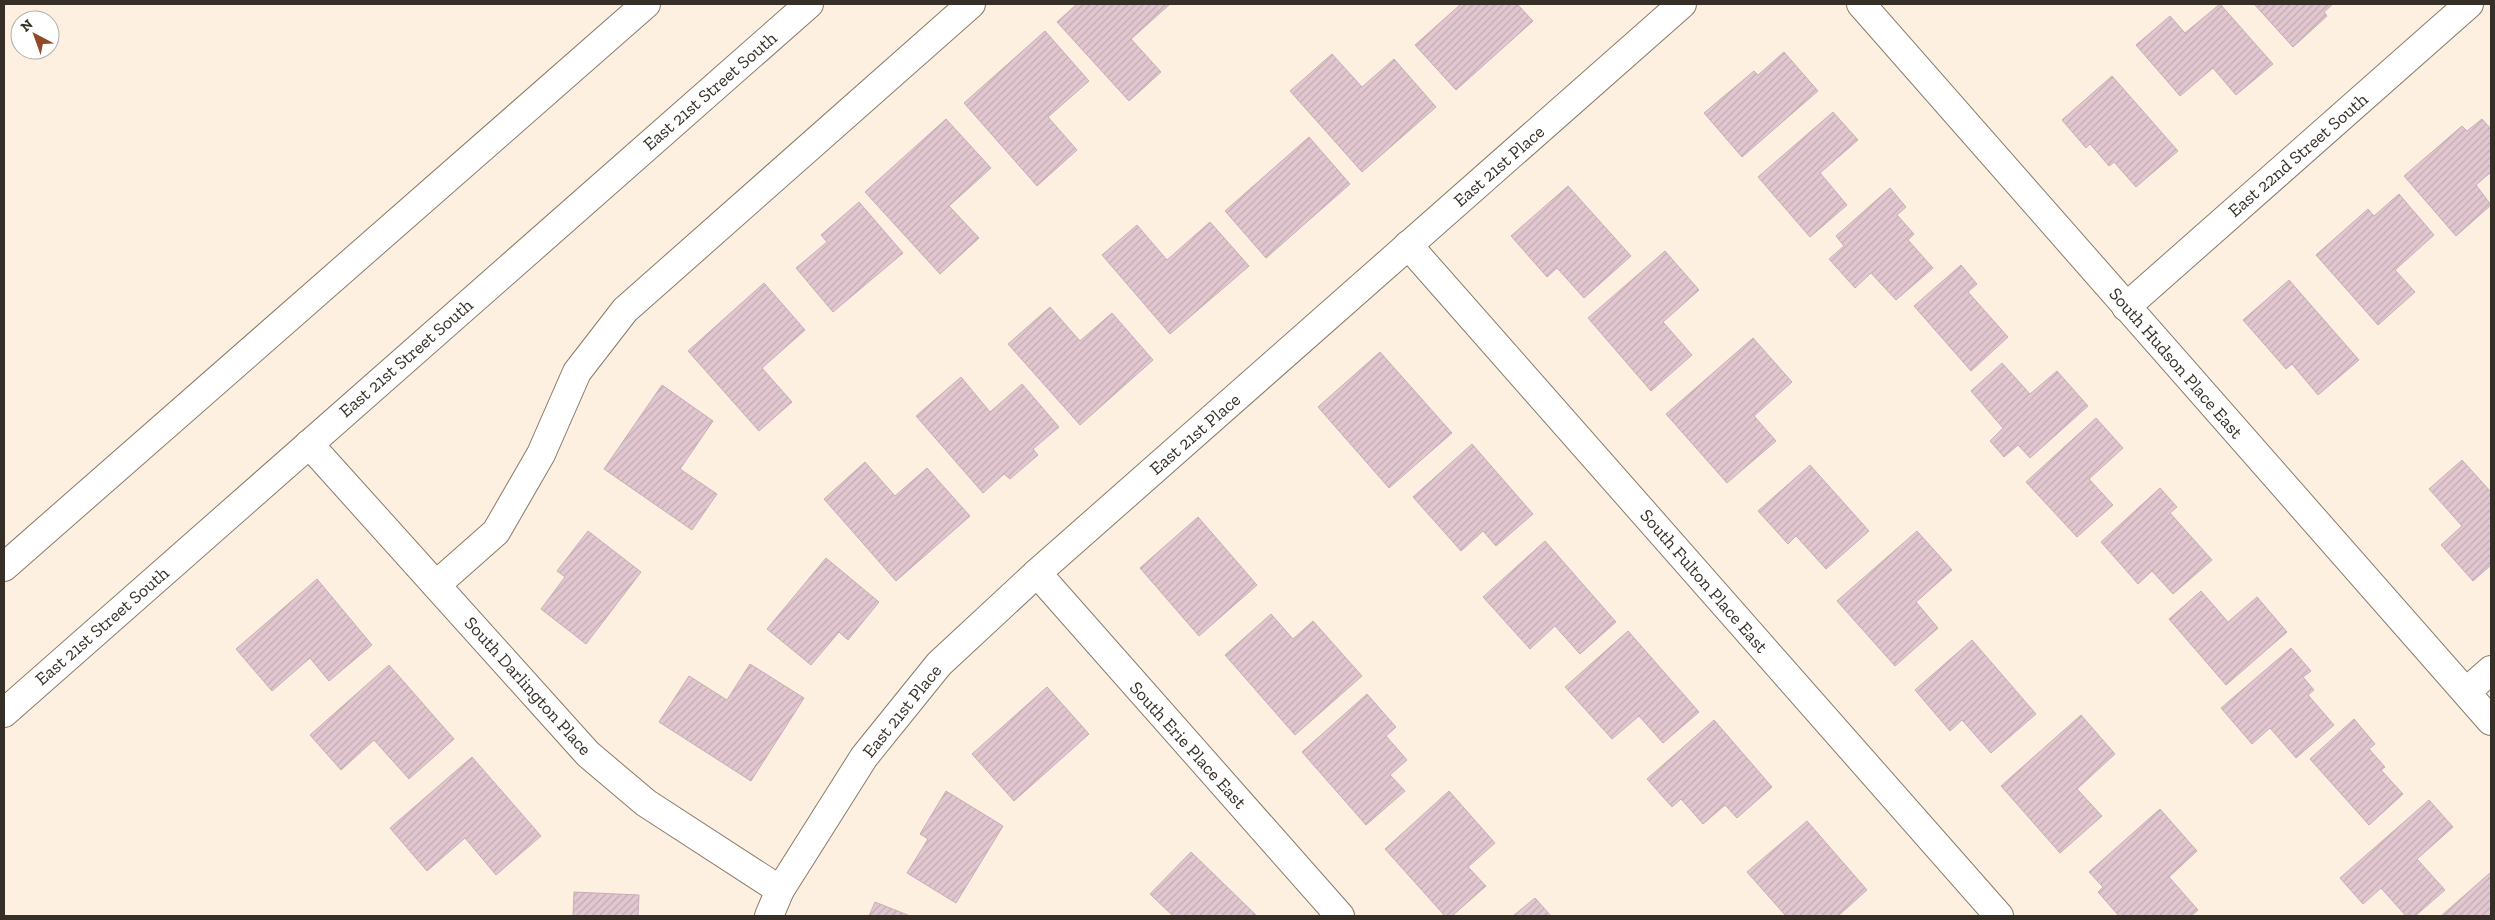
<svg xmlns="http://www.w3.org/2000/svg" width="2495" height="920" font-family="'Zilla Slab',serif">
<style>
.building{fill:url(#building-hatch);stroke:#c8aeb7}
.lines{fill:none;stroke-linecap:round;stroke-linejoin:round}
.street-casing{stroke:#8a7b68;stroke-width:30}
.secondary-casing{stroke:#8a7b68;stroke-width:30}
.street{stroke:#fff;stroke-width:28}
.secondary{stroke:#fff;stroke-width:28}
.labels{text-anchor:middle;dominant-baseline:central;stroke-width:5;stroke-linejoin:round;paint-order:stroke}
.street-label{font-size:18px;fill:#352f27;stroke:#fff}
</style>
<defs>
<pattern id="building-hatch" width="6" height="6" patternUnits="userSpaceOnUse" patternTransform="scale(1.25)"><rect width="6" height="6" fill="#e2c7d0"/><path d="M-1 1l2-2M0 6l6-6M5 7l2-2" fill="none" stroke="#c2abb3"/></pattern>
</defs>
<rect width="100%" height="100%" fill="#fef0e0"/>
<g class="building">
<path d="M1077 4H1170L1131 39 1161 72 1129 101 1057 22Z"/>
<path d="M1461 4H1517L1533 21 1456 90 1415 45Z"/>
<path d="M2220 4 2273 64 2236 95 2213 68 2180 96 2136 45 2170 16 2185 33Z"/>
<path d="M2254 4H2333L2324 12 2327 16 2293 47Z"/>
<path d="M1045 31 1089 81 1048 117 1077 150 1037 186 964 103Z"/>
<path d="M1784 52 1818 91 1742 157 1704 113 1754 71 1758 75Z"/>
<path d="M1332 54 1362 87 1394 59 1436 107 1362 172 1290 91Z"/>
<path d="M2112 76 2178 151 2136 187 2114 162 2109 166 2090 144 2086 148 2062 120Z"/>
<path d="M1833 112 1858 140 1820 173 1847 205 1810 237 1758 177Z"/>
<path d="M946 119 991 168 949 206 979 238 940 274 865 192Z"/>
<path d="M2482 119 2491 129V172L2476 185 2491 205 2456 236 2404 176 2462 126 2467 131Z"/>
<path d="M1309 137 1350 184 1266 258 1225 211Z"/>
<path d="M1568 186 1631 256 1584 298 1557 268 1547 277 1511 236Z"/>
<path d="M1890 188 1906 207 1897 215 1914 234 1908 240 1933 268 1896 300 1871 273 1855 288 1829 259 1844 246 1836 236Z"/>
<path d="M2399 194 2434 235 2395 270 2415 292 2378 325 2316 255 2368 209 2374 216Z"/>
<path d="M859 202 903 253 833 312 796 268 827 242 821 235Z"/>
<path d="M1210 222 1249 266 1170 334 1102 255 1137 225 1167 260Z"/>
<path d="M1665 251 1699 290 1663 322 1692 355 1651 391 1588 318Z"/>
<path d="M1961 265 1977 284 1968 292 2008 337 1971 371 1914 306Z"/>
<path d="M2289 280 2359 360 2318 395 2292 364 2286 369 2243 320Z"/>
<path d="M764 283 805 330 762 368 792 402 759 431 688 351Z"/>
<path d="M1050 307 1080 341 1112 313 1153 360 1080 425 1008 344Z"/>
<path d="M1753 338 1792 382 1754 416 1776 441 1727 483 1666 414Z"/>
<path d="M1380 352 1452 433 1389 488 1318 407Z"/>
<path d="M2002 363 2030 394 2057 371 2088 406 2030 458 2018 445 2004 457 1990 441 2003 428 1971 391Z"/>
<path d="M961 377 990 412 1022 384 1059 427 1033 449 1038 455 1010 479 1004 474 983 493 916 416Z"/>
<path d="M662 385 713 421 680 469 717 494 692 530 604 469Z"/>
<path d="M2096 418 2123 448 2089 479 2113 505 2077 537 2026 482Z"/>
<path d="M1472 444 1533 514 1496 546 1483 531 1461 551 1413 497Z"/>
<path d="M2462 460 2491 492V565L2473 581 2441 545 2462 526 2429 489Z"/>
<path d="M865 462 895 496 927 468 970 516 896 581 824 499Z"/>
<path d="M1810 465 1869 531 1826 569 1796 536 1788 544 1758 511Z"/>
<path d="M2160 488 2177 507 2170 513 2212 560 2173 594 2152 571 2138 584 2101 542Z"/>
<path d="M1198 517 1257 585 1199 636 1140 568Z"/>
<path d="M588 531 641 572 586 644 541 609 565 577 557 571Z"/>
<path d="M1917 531 1952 570 1916 602 1938 628 1895 666 1837 601Z"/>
<path d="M1545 541 1616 622 1580 654 1555 626 1530 649 1483 597Z"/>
<path d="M826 558 879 602 848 640 839 632 811 665 767 629Z"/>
<path d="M317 579 372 645 329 681 310 658 272 691 236 649Z"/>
<path d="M2201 591 2228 622 2257 597 2287 632 2226 685 2169 619Z"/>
<path d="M1271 614 1293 639 1313 621 1362 676 1295 735 1225 655Z"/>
<path d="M1628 631 1699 712 1663 743 1639 716 1612 739 1565 687Z"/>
<path d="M1972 640 2036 714 1991 753 1962 720 1950 731 1915 690Z"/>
<path d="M2291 648 2311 671 2303 677 2314 690 2308 695 2334 725 2296 758 2270 728 2252 744 2221 708Z"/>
<path d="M750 664 804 698 751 781 659 722 689 676 727 700Z"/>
<path d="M389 665 454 739 409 779 374 740 341 770 310 735Z"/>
<path d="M1047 687 1089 734 1014 801 972 754Z"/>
<path d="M1367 694 1396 727 1386 736 1407 760 1390 775 1405 791 1366 825 1302 752Z"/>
<path d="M2081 715 2115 754 2077 789 2102 816 2060 853 2001 786Z"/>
<path d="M2354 719 2375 744 2369 749 2385 767 2381 770 2403 794 2369 825 2310 759Z"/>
<path d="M1714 720 1772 787 1737 818 1725 805 1703 824 1681 799 1672 807 1647 779Z"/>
<path d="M472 757 541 836 496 875 465 838 427 871 390 828Z"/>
<path d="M946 791 1003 826 956 903 907 873 928 839 920 834Z"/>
<path d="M1449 791 1495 843 1468 867 1486 886 1452 916H1445L1385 849Z"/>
<path d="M2429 800 2453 827 2417 859 2445 890 2415 916H2406L2381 888 2363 904 2340 878Z"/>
<path d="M2160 809 2197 851 2169 877 2198 910 2191 916H2119L2098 892 2103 887 2089 872Z"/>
<path d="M1807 821 1867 890 1838 916H1786L1747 872Z"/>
<path d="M1191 852 1257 916H1173L1150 894Z"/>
<path d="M2491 872V916H2441Z"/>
<path d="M574 892 639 895 638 916H573Z"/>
<path d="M1535 898 1551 916H1513Z"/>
<path d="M875 902 910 916H869Z"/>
</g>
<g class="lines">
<g class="street-casing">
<g id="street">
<path d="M1861 4 2491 721"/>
<path d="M1408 245 1999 916"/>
<path d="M2126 307 2469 4"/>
<path d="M309 444 588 754 646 803 780 890"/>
<path d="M4 567 646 4"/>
<path d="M1037 573 1340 916"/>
<path d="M436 585 496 532 541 454 577 372 625 310 971 4"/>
<path d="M2466 692 2491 670"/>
<path d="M769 916 780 890 864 757 939 664 1037 573 1682 4"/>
</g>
</g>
<g class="secondary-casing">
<path id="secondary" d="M4 713 809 4"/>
</g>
<use href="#street" class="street"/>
<use href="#secondary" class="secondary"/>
</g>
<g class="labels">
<g class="street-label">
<text transform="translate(710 91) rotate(-41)">East 21st Street South</text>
<text transform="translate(2298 155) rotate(-41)">East 22nd Street South</text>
<text transform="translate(1499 166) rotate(-41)">East 21st Place</text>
<text transform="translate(406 358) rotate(-41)">East 21st Street South</text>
<text transform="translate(2176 363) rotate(49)">South Hudson Place East</text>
<text transform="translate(1195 434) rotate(-41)">East 21st Place</text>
<text transform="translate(1704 581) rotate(49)">South Fulton Place East</text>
<text transform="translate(102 626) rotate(-41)">East 21st Street South</text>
<text transform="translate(528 686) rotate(48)">South Darlington Place</text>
<text transform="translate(902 711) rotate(-51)">East 21st Place</text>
<text transform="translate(1188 745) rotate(48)">South Erie Place East</text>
</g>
</g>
<rect width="2495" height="920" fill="none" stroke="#352f27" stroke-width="10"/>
<g transform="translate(35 35) rotate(319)"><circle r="24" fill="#ffffff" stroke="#aeaca9"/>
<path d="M0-4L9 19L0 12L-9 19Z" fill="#914927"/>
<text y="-8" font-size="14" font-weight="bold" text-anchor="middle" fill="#352f27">N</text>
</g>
</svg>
